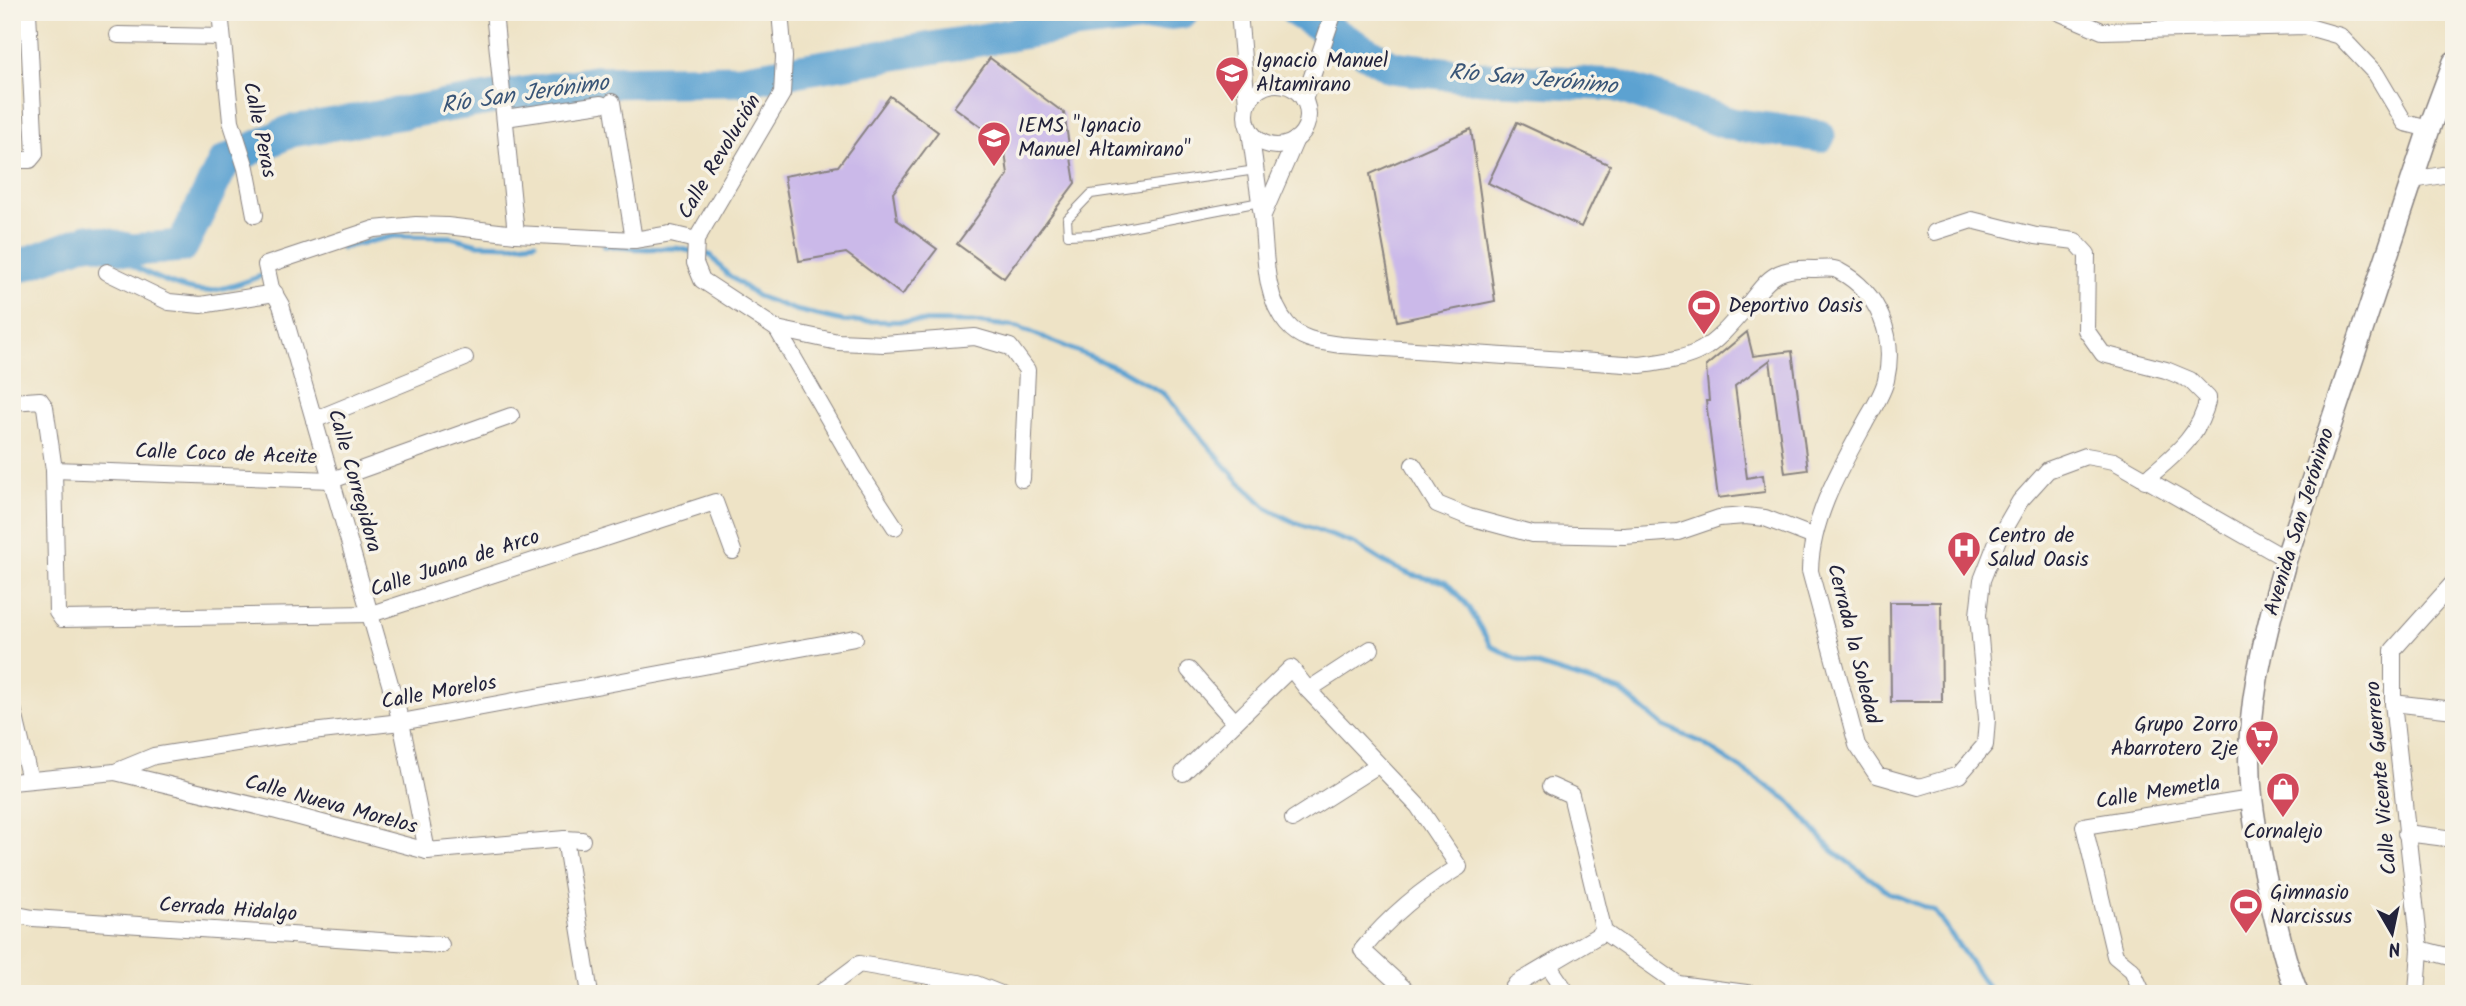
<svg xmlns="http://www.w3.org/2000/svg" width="2466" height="1006" font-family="Kalam,sans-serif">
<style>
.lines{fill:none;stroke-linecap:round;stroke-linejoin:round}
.stream{stroke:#5ba2d1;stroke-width:5}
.river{stroke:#5ba2d1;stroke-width:33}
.building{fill:#cbb9e9}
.lane-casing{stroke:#888280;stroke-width:10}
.street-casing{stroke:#888280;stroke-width:18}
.secondary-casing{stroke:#888280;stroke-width:24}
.lane{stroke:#fff;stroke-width:8}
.street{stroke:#fff;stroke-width:16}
.secondary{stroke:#fff;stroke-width:21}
.labels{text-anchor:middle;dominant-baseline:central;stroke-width:7;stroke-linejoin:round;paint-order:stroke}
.poi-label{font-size:21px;fill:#22223b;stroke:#f7f3e8;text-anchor:start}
.street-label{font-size:21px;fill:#22223b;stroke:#f7f3e8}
.water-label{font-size:23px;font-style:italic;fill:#395577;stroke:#f7f3e8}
</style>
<rect width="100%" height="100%" fill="#f7f3e8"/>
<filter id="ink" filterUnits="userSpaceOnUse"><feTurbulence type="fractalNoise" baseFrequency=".0143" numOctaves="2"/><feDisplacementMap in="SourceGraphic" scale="14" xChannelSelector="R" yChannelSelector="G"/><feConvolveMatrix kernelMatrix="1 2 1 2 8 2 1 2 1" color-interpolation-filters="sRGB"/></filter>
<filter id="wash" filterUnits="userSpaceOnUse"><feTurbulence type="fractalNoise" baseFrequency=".00686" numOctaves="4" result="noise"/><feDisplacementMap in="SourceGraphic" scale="28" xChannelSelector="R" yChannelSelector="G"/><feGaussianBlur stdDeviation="1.57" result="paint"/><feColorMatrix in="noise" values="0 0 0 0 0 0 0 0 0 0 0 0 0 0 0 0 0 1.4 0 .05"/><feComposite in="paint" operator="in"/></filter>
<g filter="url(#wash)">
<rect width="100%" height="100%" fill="#eee3c6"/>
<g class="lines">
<g class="stream">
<path d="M88 240C118 257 174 293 208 291 227 289 248 281 266 274"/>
<path d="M604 246 642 249 676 248 710 255 727 274 757 296 795 310 843 321 972 322 1018 327 1120 369 1164 394 1236 478 1267 508 1294 522 1355 544 1387 564 1412 575 1446 582 1467 605 1491 646 1515 658 1621 691 1663 726 1702 743 1788 800 1833 851 1890 893 1935 911 1992 994"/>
<path d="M341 248 394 236 451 237 478 244 510 245 535 242"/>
</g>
<g class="river">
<path d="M1297 12 1392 67 1484 78 1615 85 1731 124 1819 136"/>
<path d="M12 269 88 240 132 250 182 246 224 162 291 131 594 82 741 80 1081 23 1183 12"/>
</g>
</g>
<g id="blocks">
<g class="building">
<path d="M990 58 1064 113 1075 183 1004 278 957 244 1008 175 1004 144 954 107Z"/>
<path d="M890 96 938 132 893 193 897 220 937 249 902 295 846 253 799 261 784 176 838 166Z"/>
<path d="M1517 122 1610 165 1581 227 1488 183Z"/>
<path d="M1471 129 1495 301 1397 321 1370 174Z"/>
<path d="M1747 332 1753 356 1792 351 1808 470 1785 473 1770 360 1735 386 1747 478 1763 475 1765 492 1718 498 1706 401H1709L1706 366Z"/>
<path d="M1890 602H1941L1942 702H1891Z"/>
</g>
</g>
</g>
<g filter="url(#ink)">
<use href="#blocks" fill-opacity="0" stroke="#888280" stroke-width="2"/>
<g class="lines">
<g class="lane-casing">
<path id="lane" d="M1256 170 1091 194 1067 219 1068 235 1094 234 1260 202"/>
</g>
<g class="street-casing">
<g id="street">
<path d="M220 12 231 121 246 168 255 215"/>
<path d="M494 12 516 234"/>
<path d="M780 12 784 57 782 94 696 240 695 263 702 280 777 329 838 342 884 344 975 337 1010 347 1027 370 1022 479"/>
<path d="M1239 12 1247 104"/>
<path d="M2058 12 2102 31 2305 26 2340 36 2376 74 2405 123 2429 129"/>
<path d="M118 35 221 37"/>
<circle cx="1277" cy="115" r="31"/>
<path d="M1304 100 1334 12"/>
<path d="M612 102 634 240"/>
<path d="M505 118 601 104"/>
<path d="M1250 131C1254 159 1258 187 1262 216 1266 251 1263 296 1287 324 1301 341 1321 342 1341 345L1640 365C1701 357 1708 352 1747 306 1755 296 1765 281 1776 275 1786 269 1802 268 1813 269 1821 269 1833 267 1839 271 1879 292 1896 337 1886 380 1883 394 1872 410 1865 423 1840 469 1811 518 1810 571L1857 745 1877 775 1919 787 1959 775 1985 745 1987 719 1978 615 1982 580 1998 539 2020 501 2048 470 2086 456 2114 461 2286 559"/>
<path d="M12 160H30L35 154 28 12"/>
<path d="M2413 180 2454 173"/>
<path d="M1263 215 1296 139"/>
<path d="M1935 232 1972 220 2036 236 2075 241 2087 254 2086 330 2103 354 2166 370 2190 380 2208 398C2200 437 2173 456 2145 480"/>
<path d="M107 272 169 302 201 305 275 293"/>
<path d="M777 329 861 475 895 527"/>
<path d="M12 402 40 400 45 407 54 470 57 612 62 619 371 614 715 502 733 551"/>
<path d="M314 420 465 358"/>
<path d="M1413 465 1437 504 1469 517 1532 534 1624 536 1678 532 1719 518 1745 516 1765 518 1814 537"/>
<path d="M54 470 332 480 511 416"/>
<path d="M1189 670 1234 721"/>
<path d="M1308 690 1371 649"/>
<path d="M2393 703 2454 710"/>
<path d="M12 704 30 780"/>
<path d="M115 772 277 811 427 851 565 839 582 840"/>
<path d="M1183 773 1291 668 1308 690 1418 806 1459 867C1422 889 1389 917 1362 950L1410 994"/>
<path d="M12 782 115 772 154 756 294 734 401 722 855 638"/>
<path d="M1551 786 1571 795 1604 932"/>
<path d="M1293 819 1378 765"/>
<path d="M2406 833 2454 839"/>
<path d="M565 839 590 994"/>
<path d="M427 851 401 722 281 305 271 288 266 265 374 229 416 225 447 226 516 234 634 240 671 234 696 240"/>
<path d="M12 914 33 918 441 945"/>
<path d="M1604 932 1678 984 1754 994"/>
<path d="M2420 949 2454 958"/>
<path d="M1548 965 1568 994"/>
<path d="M819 994 859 964 976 984 1001 994"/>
<path d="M1509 994 1516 984 1604 932"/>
<path d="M2143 994 2132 970 2115 956 2084 826 2251 799"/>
<path d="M2417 994 2420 949 2393 703V650L2454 582"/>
</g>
</g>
<g class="secondary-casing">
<path id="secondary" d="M2298 994C2285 964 2279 933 2271 902 2263 868 2256 835 2252 802 2242 719 2264 637 2286 559L2429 129 2454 62"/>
</g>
<use href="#lane" class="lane"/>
<use href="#street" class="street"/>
<use href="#secondary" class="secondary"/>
</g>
</g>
<defs>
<g id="school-pin" transform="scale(1.75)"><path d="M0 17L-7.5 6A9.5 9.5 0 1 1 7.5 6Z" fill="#d1495b" stroke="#f7f3e8"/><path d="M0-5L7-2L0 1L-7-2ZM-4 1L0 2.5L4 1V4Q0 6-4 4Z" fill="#fff"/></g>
<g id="stadium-pin" transform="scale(1.75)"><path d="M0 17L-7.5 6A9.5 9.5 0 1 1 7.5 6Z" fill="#d1495b" stroke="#f7f3e8"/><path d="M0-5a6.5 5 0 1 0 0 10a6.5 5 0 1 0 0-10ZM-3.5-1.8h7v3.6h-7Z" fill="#fff"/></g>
<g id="hospital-pin" transform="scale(1.75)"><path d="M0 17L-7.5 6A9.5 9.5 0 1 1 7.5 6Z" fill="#d1495b" stroke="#f7f3e8"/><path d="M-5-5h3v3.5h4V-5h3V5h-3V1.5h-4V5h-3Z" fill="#fff"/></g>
<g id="supermarket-pin" transform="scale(1.75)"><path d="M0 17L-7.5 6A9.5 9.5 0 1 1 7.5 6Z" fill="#d1495b" stroke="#f7f3e8"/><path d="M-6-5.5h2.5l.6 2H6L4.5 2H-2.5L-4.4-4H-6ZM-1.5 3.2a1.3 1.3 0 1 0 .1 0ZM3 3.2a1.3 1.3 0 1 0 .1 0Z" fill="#fff"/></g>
<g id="shop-pin" transform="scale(1.75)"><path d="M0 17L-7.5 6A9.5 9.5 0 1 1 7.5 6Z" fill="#d1495b" stroke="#f7f3e8"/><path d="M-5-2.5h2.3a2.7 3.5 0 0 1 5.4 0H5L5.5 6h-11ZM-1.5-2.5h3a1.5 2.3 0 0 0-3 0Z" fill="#fff"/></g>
</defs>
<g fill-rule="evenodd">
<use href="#school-pin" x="1232" y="73"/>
<use href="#school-pin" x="994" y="138"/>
<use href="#stadium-pin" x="1704" y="306"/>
<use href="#hospital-pin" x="1964" y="548"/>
<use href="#supermarket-pin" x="2262" y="737"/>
<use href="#shop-pin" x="2283" y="789"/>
<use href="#stadium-pin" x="2246" y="905"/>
</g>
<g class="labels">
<g class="poi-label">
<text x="1256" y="61">Ignacio Manuel<tspan x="1256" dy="24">Altamirano</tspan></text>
<text x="1018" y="126">IEMS "Ignacio<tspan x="1018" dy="24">Manuel Altamirano"</tspan></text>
<text x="1728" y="306">Deportivo Oasis</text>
<text x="1988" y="536">Centro de<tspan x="1988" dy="24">Salud Oasis</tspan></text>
<text x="2238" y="725" text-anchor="end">Grupo Zorro<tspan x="2238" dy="24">Abarrotero Zje</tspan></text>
<text x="2283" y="832" text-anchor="middle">Cornalejo</text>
<text x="2270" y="893">Gimnasio<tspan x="2270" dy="24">Narcissus</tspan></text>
</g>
<g class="street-label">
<text transform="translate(259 130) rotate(78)">Calle Peras</text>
<text transform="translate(720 157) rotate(-59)">Calle Revolución</text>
<text transform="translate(226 455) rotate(2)">Calle Coco de Aceite</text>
<text transform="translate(354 481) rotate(74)">Calle Corregidora</text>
<text transform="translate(2300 522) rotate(-73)">Avenida San Jerónimo</text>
<text transform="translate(455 564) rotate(-18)">Calle Juana de Arco</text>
<text transform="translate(1853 644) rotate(76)">Cerrada la Soledad</text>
<text transform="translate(439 693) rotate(-10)">Calle Morelos</text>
<text transform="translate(2382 778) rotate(-95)">Calle Vicente Guerrero</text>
<text transform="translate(2158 793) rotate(-9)">Calle Memetla</text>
<text transform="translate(331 805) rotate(15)">Calle Nueva Morelos</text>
<text transform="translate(228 910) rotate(4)">Cerrada Hidalgo</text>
</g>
<g class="water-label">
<text transform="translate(1533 80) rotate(5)">Río San Jerónimo</text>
<text transform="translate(525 95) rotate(-8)">Río San Jerónimo</text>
</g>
</g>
<rect width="2466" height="1006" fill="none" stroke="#f7f3e8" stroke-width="42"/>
<g transform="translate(2392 933) rotate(171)" stroke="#f7f3e8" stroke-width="5" paint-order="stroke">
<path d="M0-5L12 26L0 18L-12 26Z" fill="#22223b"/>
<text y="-10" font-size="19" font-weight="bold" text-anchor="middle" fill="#22223b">N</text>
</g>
</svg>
